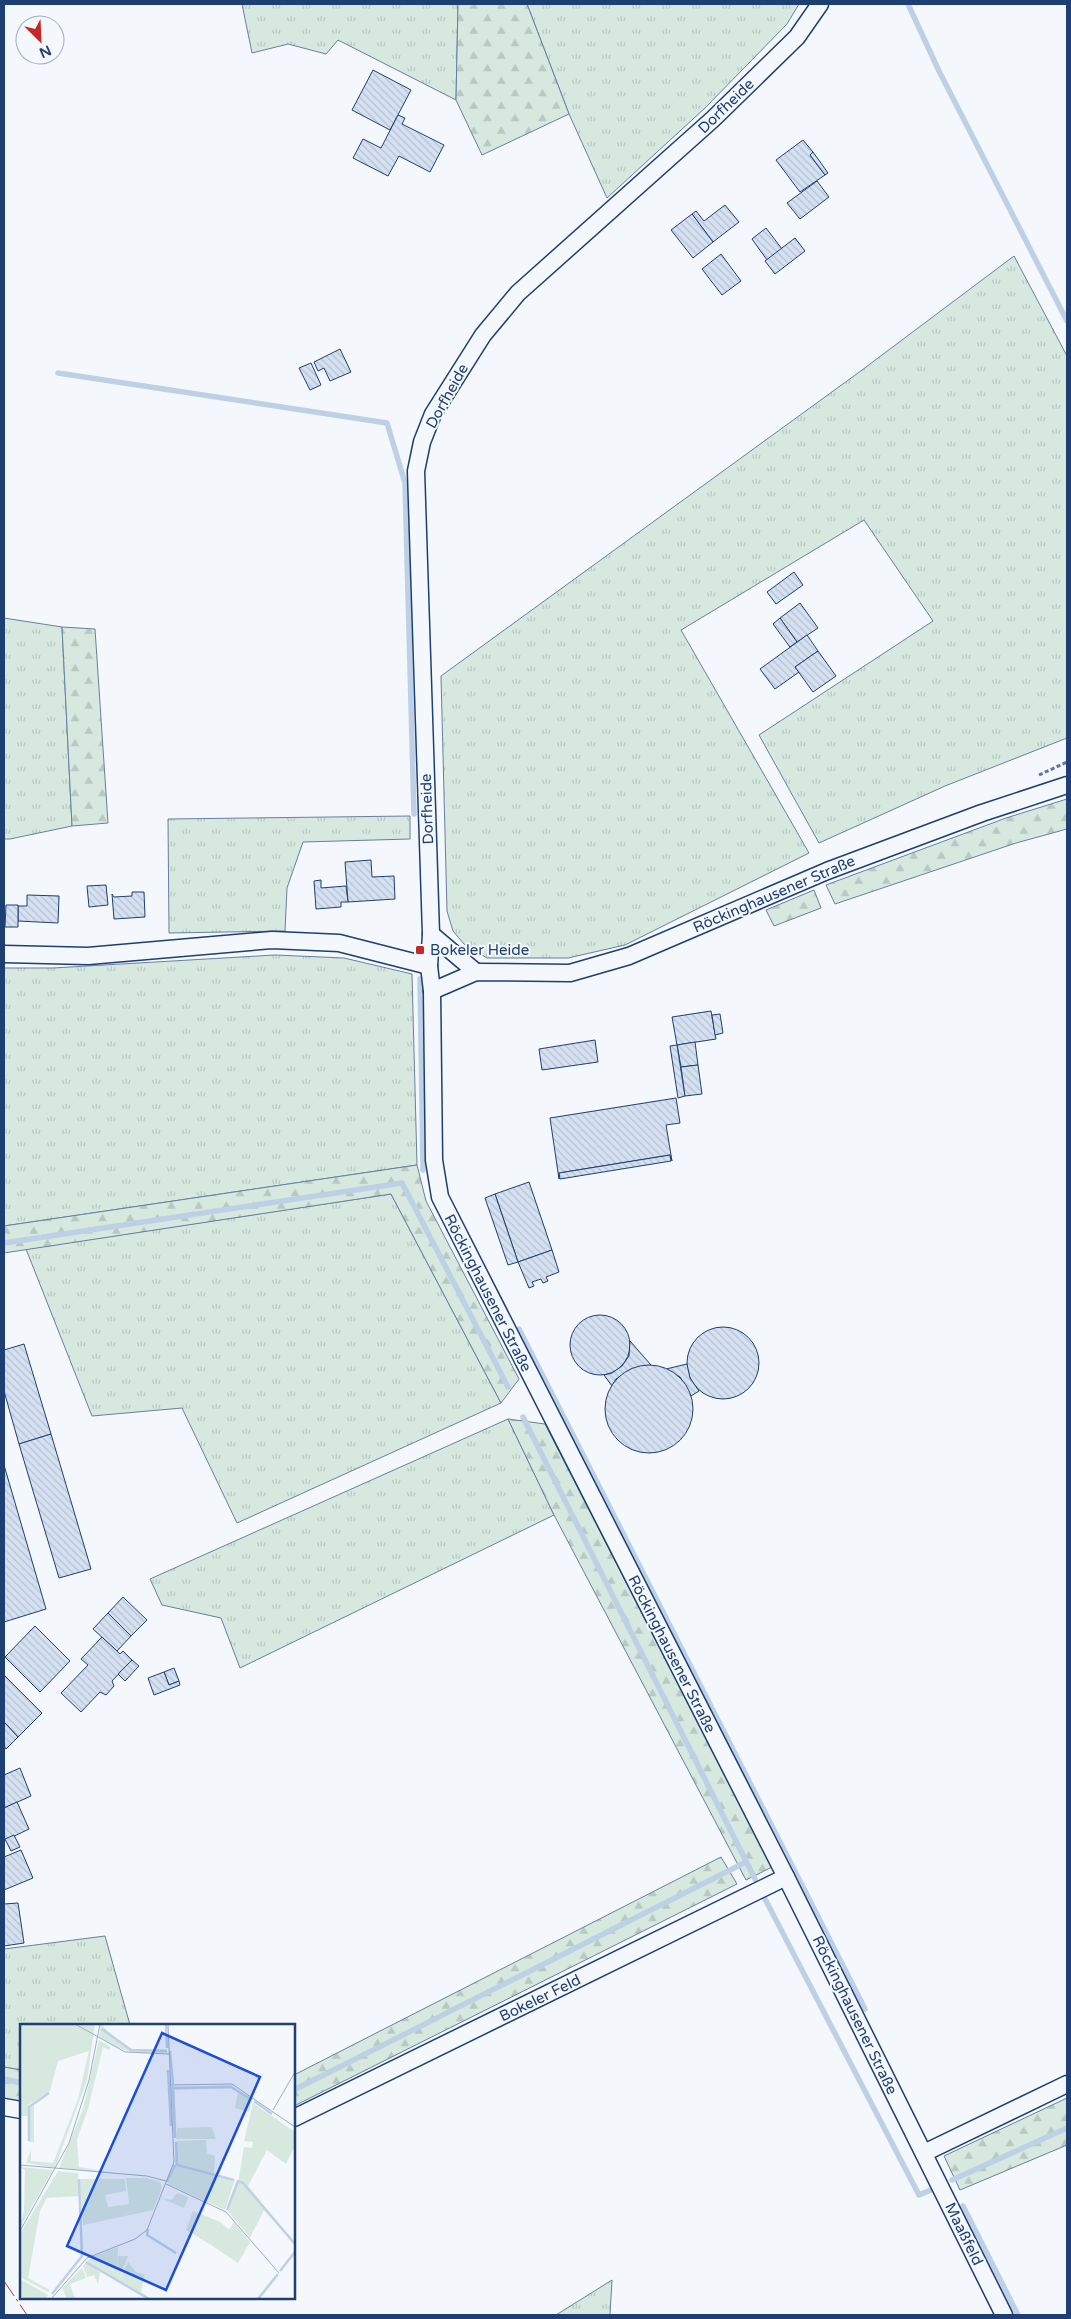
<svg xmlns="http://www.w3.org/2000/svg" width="1071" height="2319" font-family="'Varela Round',sans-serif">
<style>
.grass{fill:url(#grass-tufts);stroke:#687fa3}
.forest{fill:url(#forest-firs);stroke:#687fa3}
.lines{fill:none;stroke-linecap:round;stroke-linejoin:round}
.stream{stroke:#bed0e5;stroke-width:5.5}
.building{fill:url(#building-back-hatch);stroke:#1d3f73}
.street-casing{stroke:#1d3f73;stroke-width:19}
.path{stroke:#5e769c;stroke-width:3;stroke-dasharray:4 2.5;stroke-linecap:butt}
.street{stroke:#f4f7fb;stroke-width:16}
.power{stroke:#c62828;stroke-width:1;stroke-dasharray:18 4 2.5 4;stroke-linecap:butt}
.poi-dot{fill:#c62828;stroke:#f4f7fb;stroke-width:2}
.labels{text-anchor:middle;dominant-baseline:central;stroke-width:4;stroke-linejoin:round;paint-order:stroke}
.street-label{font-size:15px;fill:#1d3f73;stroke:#f4f7fb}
.poi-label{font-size:15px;fill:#1d3f73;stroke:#f4f7fb;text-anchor:start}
.inset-river{fill:none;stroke:#bed0e5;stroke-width:2.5}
.inset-road{fill:none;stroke:#9eadc5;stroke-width:1}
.view{fill:#1d4ed8;fill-opacity:0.15;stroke:#1d4ed8;stroke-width:2.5}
.inset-edge{fill:none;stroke:#1d3f73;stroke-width:2.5}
</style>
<defs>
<pattern id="grass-tufts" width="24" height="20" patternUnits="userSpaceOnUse" patternTransform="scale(1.25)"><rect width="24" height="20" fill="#d7e8df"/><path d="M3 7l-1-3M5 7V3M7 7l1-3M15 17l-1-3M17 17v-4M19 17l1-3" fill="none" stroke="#b8c8c3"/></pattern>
<pattern id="forest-firs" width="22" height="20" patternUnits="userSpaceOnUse" patternTransform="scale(1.25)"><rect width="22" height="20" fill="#d7e8df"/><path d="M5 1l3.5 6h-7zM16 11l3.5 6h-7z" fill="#b8c8c3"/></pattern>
<pattern id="building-back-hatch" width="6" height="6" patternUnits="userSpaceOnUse" patternTransform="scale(1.25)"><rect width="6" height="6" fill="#d5e0f0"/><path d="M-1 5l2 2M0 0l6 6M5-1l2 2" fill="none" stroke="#b6c1d1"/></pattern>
</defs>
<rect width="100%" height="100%" fill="#f4f7fb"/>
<g class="grass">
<path d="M242 4H458L456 100 338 40 326 54 288 44 252 53Z"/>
<path d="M527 4H799L787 24 705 108 607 198 569 114Z"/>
<path d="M1014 256 1067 356V738L945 786 819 843 759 735 933 621 864 520 681 630 809 853 625 945 568 958H487L464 944 453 931 447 911 441 676 858 373Z"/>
<path d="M4 618 62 627 72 826 10 839H4Z"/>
<path d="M410 816V839L303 842 287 888 285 931 169 933 168 819Z"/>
<path d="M275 955 344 958 412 974 417 1165 4 1226V968H53Z"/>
<path d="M391 1194 501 1403 237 1523 182 1408 92 1416 26 1249Z"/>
<path d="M508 1419 554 1515 240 1668 221 1618 162 1605 150 1579Z"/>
<path d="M105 1936 130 2025H21V2070L4 2067V1949Z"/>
<path d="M612 2280 610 2315H556Z"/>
</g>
<g class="forest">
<path d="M458 4H527L569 114 482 155 456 100Z"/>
<path d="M62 627 95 629 108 823 72 826Z"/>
<path d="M1067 799V829L1016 843 835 904 826 885 1006 818Z"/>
<path d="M814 890 821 908 774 926 766 910Z"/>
<path d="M417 1165 426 1201 519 1379 501 1403 391 1194 4 1253V1226Z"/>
<path d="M508 1419 545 1424 772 1867 746 1880 554 1515Z"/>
<path d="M721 1857 737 1884 294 2106V2075Z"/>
<path d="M4 2067 21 2070V2102L4 2099Z"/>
<path d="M1067 2098V2145L960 2190 944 2156Z"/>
</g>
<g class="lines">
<g class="stream">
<path d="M908 4 939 71 1067 321"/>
<path d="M58 373 387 423 405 483 414 814"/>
<path d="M420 979 423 1170"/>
<path d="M4 1243 402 1183 508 1387"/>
<path d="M519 1329 865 2009"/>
<path d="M523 1417 755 1879"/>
<path d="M764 1897 919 2195 931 2190"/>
<path d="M4 2079 21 2083"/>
<path d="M294 2090 746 1862"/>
<path d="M952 2180 1067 2128"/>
<path d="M963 2206 1018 2315"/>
</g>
</g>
<g class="building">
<path d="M373 70 411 90 390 130 352 110Z"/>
<path d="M398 115 405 118 402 124 444 145 430 172 399 156 388 176 353 158 363 139 381 148Z"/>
<path d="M803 140 813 152 810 155 825 175 800 192 776 160Z"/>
<path d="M813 152 828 173 825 175 810 155Z"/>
<path d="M817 181 829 197 800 219 787 203Z"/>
<path d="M725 205 739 222 713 242 692 214 696 211 704 221Z"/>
<path d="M692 214 713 242 693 258 671 230Z"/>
<path d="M766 228 782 249 767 260 752 239Z"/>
<path d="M795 238 805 251 775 274 765 261Z"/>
<path d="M721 254 741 281 722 295 702 269Z"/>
<path d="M340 349 351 372 330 381 324 368 318 371 314 362Z"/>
<path d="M311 363 321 385 310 390 299 368Z"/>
<path d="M794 572 803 585 776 604 767 592Z"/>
<path d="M800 603 818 628 797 642 780 618Z"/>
<path d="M780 618 797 642 790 647 773 624Z"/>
<path d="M807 635 818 651 795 667 799 672 775 689 760 669Z"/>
<path d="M818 651 836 676 813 692 795 667Z"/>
<path d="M371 860 372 877 394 876 395 899 348 902 345 862Z"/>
<path d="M321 880V888L346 886 348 902H341V907L316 909 314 881Z"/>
<path d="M106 885 108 905 89 907 87 886Z"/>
<path d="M132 892H144L145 917 114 919 112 894 114 897 132 896Z"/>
<path d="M27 895 59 896 58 923 18 921V906H27Z"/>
<path d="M6 905H18V927H5Z"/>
<path d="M711 1011 716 1039 677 1045 672 1017Z"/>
<path d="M720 1014 723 1033 715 1035 712 1015Z"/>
<path d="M595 1040 598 1062 542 1070 539 1049Z"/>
<path d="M695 1042 698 1065 681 1067 677 1045Z"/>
<path d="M677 1045 685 1096 678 1098 670 1046Z"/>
<path d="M698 1065 702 1094 685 1096 681 1067Z"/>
<path d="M676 1098 680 1123 666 1125 672 1161 670 1155 559 1173V1179L550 1118Z"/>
<path d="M670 1155 671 1161 560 1179 559 1173Z"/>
<path d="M529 1182 552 1250 518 1262 495 1194Z"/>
<path d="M495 1194 518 1262 508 1265 485 1198Z"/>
<path d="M552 1250 559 1272 546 1277 548 1281 543 1283 541 1279 532 1282 534 1286 529 1288 518 1262Z"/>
<circle cx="600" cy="1345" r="30"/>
<circle cx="723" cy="1363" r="36"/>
<path d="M630 1341 651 1365 631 1369 616 1379 612 1386 604 1375 612 1373 622 1366 629 1356Z"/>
<path d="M24 1344 51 1434 19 1444 4 1391V1350Z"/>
<path d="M687 1364 690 1378 699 1391 691 1396 680 1377 666 1369Z"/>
<circle cx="649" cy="1409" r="44"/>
<path d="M51 1434 91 1569 59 1578 19 1444Z"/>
<path d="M4 1465 46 1609 4 1622Z"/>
<path d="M123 1597 147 1620 131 1636 108 1613Z"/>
<path d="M108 1613 131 1636 117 1651 93 1629Z"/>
<path d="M35 1626 70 1661 40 1692 5 1657Z"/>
<path d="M102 1637 120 1654 123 1651 132 1660 112 1681 114 1686 106 1695 100 1692 81 1712 61 1693 88 1665 81 1659Z"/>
<path d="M132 1660 139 1666 125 1681 118 1674Z"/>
<path d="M174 1668 179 1681 169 1685 164 1672Z"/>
<path d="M164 1672 169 1685 179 1681 180 1685 154 1695 148 1678Z"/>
<path d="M4 1675 42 1713 18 1737 4 1722Z"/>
<path d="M4 1722 18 1737 6 1749 4 1746Z"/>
<path d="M20 1768 31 1796 4 1808V1775Z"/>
<path d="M17 1802 29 1829 4 1841V1808Z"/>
<path d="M14 1835 20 1847 11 1851 5 1839Z"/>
<path d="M21 1850 33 1878 4 1890V1857Z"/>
<path d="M18 1903 24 1943 4 1946V1904Z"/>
</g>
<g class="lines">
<g class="street-casing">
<g id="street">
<path d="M820 4 797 37 713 119 518 293 483 335 433 414 422 442 416 471 431 934 429 966 432 991 434 1160 440 1197 786 1877 1004 2315"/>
<path d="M431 934 476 972"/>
<path d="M4 954 88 956 272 940 339 943 429 966"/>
<path d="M432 991 476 972 570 973 629 956 827 871 982 813 1067 785"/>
<path d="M4 2107 21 2110"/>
<path d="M294 2118 786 1877"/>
<path d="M924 2153 1067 2084"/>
</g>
</g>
<path class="path" d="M1039 775 1067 762"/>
<use href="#street" class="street"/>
<path class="power" d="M4 2281 27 2315"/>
</g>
<rect class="poi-dot" x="415" y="945" width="10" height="10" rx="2.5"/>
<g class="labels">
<g class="street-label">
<text transform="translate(726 106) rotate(-44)">Dorfheide</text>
<text transform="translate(447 396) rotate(-61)">Dorfheide</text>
<text transform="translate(427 809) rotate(-92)">Dorfheide</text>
<text transform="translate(774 894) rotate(-23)">Röckinghausener Straße</text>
<text transform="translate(488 1293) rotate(63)">Röckinghausener Straße</text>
<text transform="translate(672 1654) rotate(63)">Röckinghausener Straße</text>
<text transform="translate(540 1998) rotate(-26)">Bokeler Feld</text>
<text transform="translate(855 2015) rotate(64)">Röckinghausener Straße</text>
<text transform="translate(964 2234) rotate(64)">Maaßfeld</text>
</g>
<g class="poi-label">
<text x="430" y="950">Bokeler Heide</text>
</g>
</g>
<g transform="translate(20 2024)">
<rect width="275" height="275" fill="#f4f7fb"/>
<path d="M218 67 232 78 229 88 215 84ZM14 79V118H9L10 83ZM233 79 275 108V122L266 140 247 126 228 162 275 221 244 186 230 214 208 187 218 159 224 123 232 124 233 118 224 117ZM192 103 196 115H157V104ZM186 116 187 129 195 132 194 150 159 140 157 117ZM155 142 214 158 205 186 148 160ZM106 154H127L140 158 142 164 133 186 63 201 60 155H105L106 167 85 171 88 183 109 180ZM157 169 168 173 164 184 141 174 152 176ZM173 187 200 198 191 221 166 206ZM98 223 97 255 67 237 74 232ZM66 238 80 248 78 260 74 251 67 253 63 242ZM108 238 116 248 125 251 121 268 131 275 99 256ZM62 244 66 254 50 260 55 275H47L42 264ZM0 255 28 271 26 275H3L0 271Z" fill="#d7e8df"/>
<path d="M0 0H75L67 56 35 144 6 139 11 126V137L33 139 58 75 69 27 38 37 30 67 8 81V92H0ZM81 0 94 14 111 25 147 26V29H114L96 23 79 13ZM79 16 91 23 89 26 83 23 68 85 57 115 59 143 106 151 39 144 63 85ZM211 61 232 78 212 64 155 66V63ZM151 63H154L157 115 154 113ZM157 117 159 140 215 156 214 158 155 142ZM0 143 33 146 0 203 4 187 5 146ZM38 147 58 149 59 172 27 174 20 187 8 254 30 266 28 268 0 253V210ZM200 198 209 206 214 198 230 218 218 239 191 221ZM98 232H108L99 256 97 255Z" fill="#d7e8df"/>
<path class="inset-river" d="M146 0 147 24M82 5 111 26 147 27M150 27 153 60M148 46 151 102M153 62 155 114M153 64 211 63 232 76M234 77 252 90M9 117V83L29 69M156 118 157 141 214 156M217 157 223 159 275 220M147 158 155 141M207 186 218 157M128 205 127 211 156 229M66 238 129 275M260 247 275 228M32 270 62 232 59 155M238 275 258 250"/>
<path class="inset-road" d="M55 0 105 28 149 30M150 61 212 60 275 103M253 86 275 48M0 141 127 152 146 157M146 160 206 188 259 249M0 207 49 119 69 56 80 0M31 275 67 234 115 215 127 206 154 138 148 0"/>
<path class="view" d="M142 9 240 53 146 266 47 222Z"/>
<rect width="275" height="275" class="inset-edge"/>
</g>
<rect width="1071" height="2319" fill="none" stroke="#1d3f73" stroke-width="10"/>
<g transform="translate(40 40) rotate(156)"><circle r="24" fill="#f4f7fb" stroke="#9eadc5"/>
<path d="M0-4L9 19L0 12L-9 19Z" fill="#c62828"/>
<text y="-8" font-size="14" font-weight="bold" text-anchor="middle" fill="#1d3f73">N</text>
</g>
</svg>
